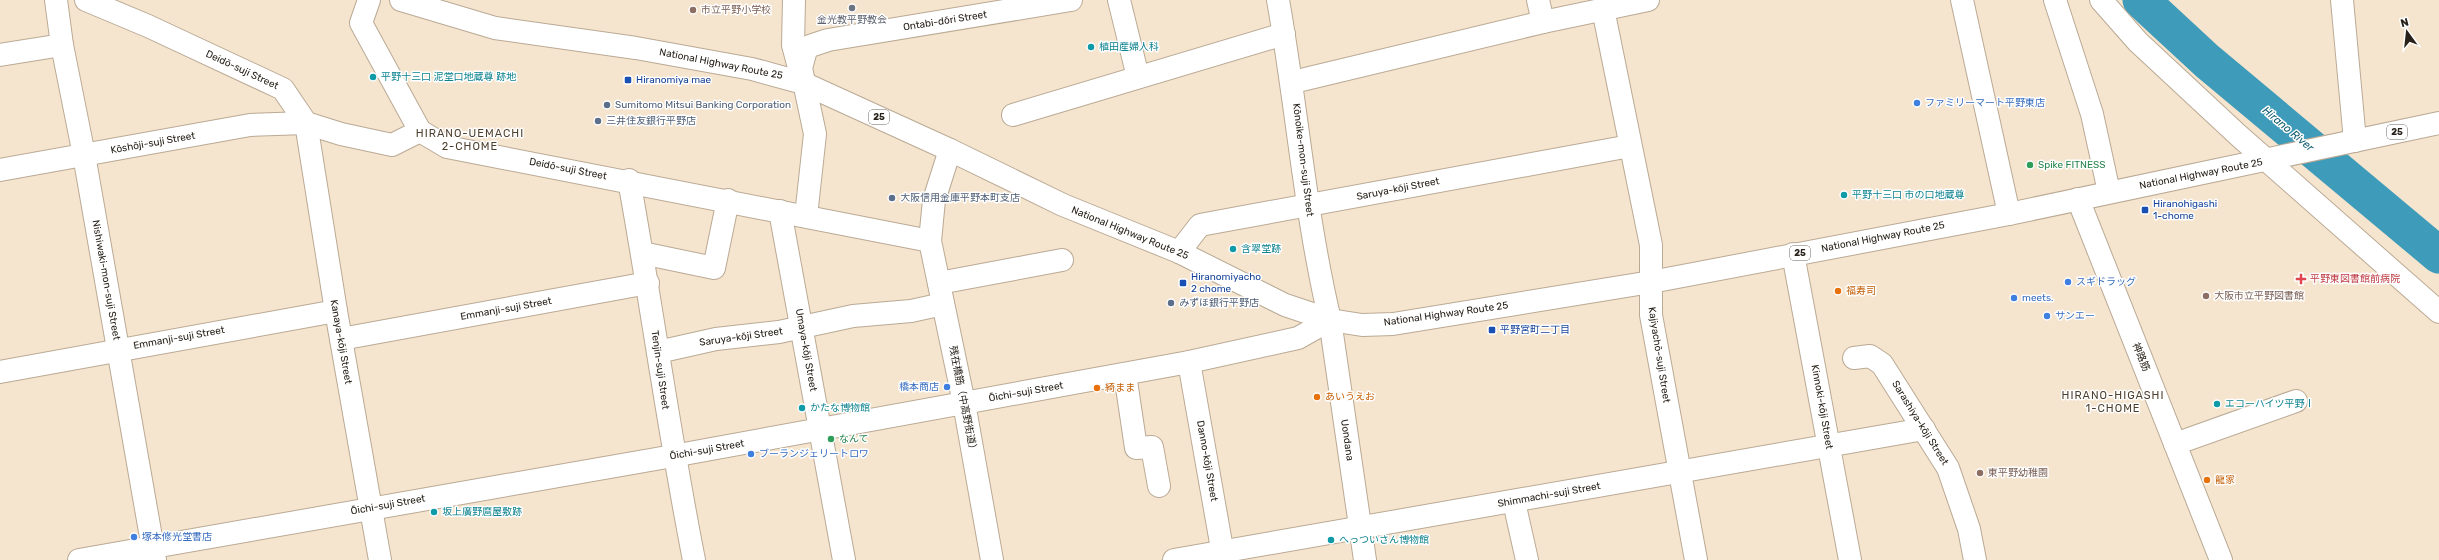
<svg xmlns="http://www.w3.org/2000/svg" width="2439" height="560" font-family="Rubik,'Noto Sans JP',sans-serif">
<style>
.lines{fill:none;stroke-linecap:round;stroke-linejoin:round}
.river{stroke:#3e9bb9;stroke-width:37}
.minor-casing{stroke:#baaa95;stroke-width:24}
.tertiary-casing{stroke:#baaa95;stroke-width:24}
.trunk-casing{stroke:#baaa95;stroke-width:24}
.minor{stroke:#fff;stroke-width:22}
.tertiary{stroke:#fff;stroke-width:22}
.trunk{stroke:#fff;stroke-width:22}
.worship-dot{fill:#6b7280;stroke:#fff;stroke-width:1.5}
.education-dot{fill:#8d6e63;stroke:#fff;stroke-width:1.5}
.culture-dot{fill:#0f9aa8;stroke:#fff;stroke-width:1.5}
.transit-dot{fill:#1a4fb4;stroke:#fff;stroke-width:1.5}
.shop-dot{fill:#3f7fe0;stroke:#fff;stroke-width:1.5}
.service-dot{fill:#5c6f8a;stroke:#fff;stroke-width:1.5}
.leisure-dot{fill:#2e9e5b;stroke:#fff;stroke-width:1.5}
.health-dot{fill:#e0444e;stroke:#fff;stroke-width:1.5}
.food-dot{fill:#e8710a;stroke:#fff;stroke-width:1.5}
.labels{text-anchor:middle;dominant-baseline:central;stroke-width:3;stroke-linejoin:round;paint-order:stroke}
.shield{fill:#fff;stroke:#68645e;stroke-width:1}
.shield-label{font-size:9px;font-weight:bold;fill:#272119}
.education-label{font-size:10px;fill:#785e54;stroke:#fff;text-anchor:start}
.worship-label{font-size:10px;fill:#5b616d;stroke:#fff}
.street-label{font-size:10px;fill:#272119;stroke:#fff}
.culture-label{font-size:10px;fill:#0d838f;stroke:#fff;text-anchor:start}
.transit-label{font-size:10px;fill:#164399;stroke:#fff;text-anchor:start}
.shop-label{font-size:10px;fill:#366cbe;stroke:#fff;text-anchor:start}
.service-label{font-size:10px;fill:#4e5e75;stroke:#fff;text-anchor:start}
.leisure-label{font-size:10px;fill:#27864d;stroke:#fff;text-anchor:start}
.health-label{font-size:10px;fill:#be3a42;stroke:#fff;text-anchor:start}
.food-label{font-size:10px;fill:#c56008;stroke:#fff;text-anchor:start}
.water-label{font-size:11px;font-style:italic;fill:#105b71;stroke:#fff}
.neighbourhood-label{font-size:11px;letter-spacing:1px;fill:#4d3f2d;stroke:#fff}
</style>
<rect width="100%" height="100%" fill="#f5e4ce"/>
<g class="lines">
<path class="river" d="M2141 0 2207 61 2439 255"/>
<g class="minor-casing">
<g id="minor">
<path d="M56 0 62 45 84 155 155 560"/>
<path d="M86 0 148 26 283 89 306 123 341 134 392 145 420 131"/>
<path d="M369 0 361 23 420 131"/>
<path d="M1119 0 1138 77"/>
<path d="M1538 0 1543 22"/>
<path d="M1962 0 2009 214"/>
<path d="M2055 0 2092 114 2109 192"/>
<path d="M2101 0 2138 42 2238 135 2439 312"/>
<path d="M2342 0 2355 141"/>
<path d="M1603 9 1651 245V315L1696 560"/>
<path d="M0 55 62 45"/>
<path d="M1293 82 1543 22 1648 0"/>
<path d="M1013 115 1284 34"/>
<path d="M306 123 336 311 380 560"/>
<path d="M420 131 447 147 930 241"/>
<path d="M950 150 934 200 930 241 964 403 992 560"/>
<path d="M0 170 250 125 306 123"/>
<path d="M629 180C652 307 669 434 694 560"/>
<path d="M2078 199 2221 560"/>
<path d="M780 211 844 560"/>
<path d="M806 216 815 134 801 68 806 50 810 46 828 40 1071 0"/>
<path d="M1179 252 1200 225 1630 146"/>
<path d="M642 253 714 268 728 200"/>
<path d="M1793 254 1850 560"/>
<path d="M939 283 1062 260"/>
<path d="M341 339 648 283"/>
<path d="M658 352 716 339 779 332 853 316 911 311 943 304"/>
<path d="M1854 358 1870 356 1882 364 1948 468 1969 529 1975 560"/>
<path d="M1189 362 1224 560"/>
<path d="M0 372 336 311"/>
<path d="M1125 374 1136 448 1152 447 1159 486"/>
<path d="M2175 444 2296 401"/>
<path d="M1514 502 1527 560"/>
<path d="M79 560 673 456 1189 362 1298 338 1330 320C1305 215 1297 107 1278 0"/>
<path d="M1174 560 1924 429"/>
</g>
</g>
<g class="tertiary-casing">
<g id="tertiary">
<path d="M794 0 793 45 803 83"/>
<path d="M1330 320 1365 560"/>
</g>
</g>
<g class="trunk-casing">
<path id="trunk" d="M401 0 495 28 636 48 752 69 803 83 950 150 1063 205 1179 252 1285 305 1330 320 1362 325 1393 324 1651 282 2009 214 2439 123"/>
</g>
<use href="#minor" class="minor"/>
<use href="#tertiary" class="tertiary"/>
<use href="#trunk" class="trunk"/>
</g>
<circle class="worship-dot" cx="852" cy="8" r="4"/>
<g class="education-dot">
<circle cx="693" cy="10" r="4"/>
<circle cx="2206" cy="296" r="4"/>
<circle cx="1980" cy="473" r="4"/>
</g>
<g class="culture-dot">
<circle cx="1091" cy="47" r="4"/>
<circle cx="373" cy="77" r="4"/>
<circle cx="1844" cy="195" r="4"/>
<circle cx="1233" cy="249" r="4"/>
<circle cx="2217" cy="404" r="4"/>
<circle cx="802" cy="408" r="4"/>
<circle cx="434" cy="512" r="4"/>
<circle cx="1331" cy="540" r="4"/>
</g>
<g class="transit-dot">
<rect x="624" y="76" width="8" height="8" rx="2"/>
<rect x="2141" y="206" width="8" height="8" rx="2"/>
<rect x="1179" y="279" width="8" height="8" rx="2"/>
<rect x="1488" y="326" width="8" height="8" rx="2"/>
</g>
<g class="shop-dot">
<circle cx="1917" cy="103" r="4"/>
<circle cx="2068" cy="282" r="4"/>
<circle cx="2014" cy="298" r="4"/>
<circle cx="2047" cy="316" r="4"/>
<circle cx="947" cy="387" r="4"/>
<circle cx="751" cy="454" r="4"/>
<circle cx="134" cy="537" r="4"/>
</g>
<g class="service-dot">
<circle cx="607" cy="105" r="4"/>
<circle cx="598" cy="121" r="4"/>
<circle cx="892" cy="198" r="4"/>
<circle cx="1171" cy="303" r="4"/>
</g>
<g class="leisure-dot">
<circle cx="2030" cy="165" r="4"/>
<circle cx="831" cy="439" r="4"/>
</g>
<path class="health-dot" d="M2299 273h4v4h4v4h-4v4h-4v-4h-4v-4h4z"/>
<g class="food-dot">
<circle cx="1838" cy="291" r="4"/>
<circle cx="1097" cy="388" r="4"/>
<circle cx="1317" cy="397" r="4"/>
<circle cx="2207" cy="480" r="4"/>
</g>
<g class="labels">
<g class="shield">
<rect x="869" y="110" width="20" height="14" rx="3"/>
<rect x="2387" y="125" width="20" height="14" rx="3"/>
<rect x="1790" y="246" width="20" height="14" rx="3"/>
</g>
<g class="shield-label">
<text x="879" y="117">25</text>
<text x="2397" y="132">25</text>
<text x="1800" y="253">25</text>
</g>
<g class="education-label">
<text x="701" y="10">市立平野小学校</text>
<text x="2214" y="296">大阪市立平野図書館</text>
<text x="1988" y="473">東平野幼稚園</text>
</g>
<g class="worship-label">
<text x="852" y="20">金光教平野教会</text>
</g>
<g class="street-label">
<text transform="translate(945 21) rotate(-9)">Ontabi-dōri Street</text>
<text transform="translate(721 64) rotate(11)">National Highway Route 25</text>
<text transform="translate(242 70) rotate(25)">Deidō-suji Street</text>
<text transform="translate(153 143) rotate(-10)">Kōshōji-suji Street</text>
<text transform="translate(1303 160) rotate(83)">Kōnoike-mon-suji Street</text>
<text transform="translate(568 169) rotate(11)">Deidō-suji Street</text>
<text transform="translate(2201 174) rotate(-11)">National Highway Route 25</text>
<text transform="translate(1398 189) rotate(-11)">Saruya-kōji Street</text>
<text transform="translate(1130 233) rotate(22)">National Highway Route 25</text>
<text transform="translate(1883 237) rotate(-11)">National Highway Route 25</text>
<text transform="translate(106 280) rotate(80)">Nishiwaki-mon-suji Street</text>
<text transform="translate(506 309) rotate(-10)">Emmanji-suji Street</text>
<text transform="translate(1446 314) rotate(-8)">National Highway Route 25</text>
<text transform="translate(741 337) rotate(-8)">Saruya-kōji Street</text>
<text transform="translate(179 338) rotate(-10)">Emmanji-suji Street</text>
<text transform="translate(341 342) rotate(80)">Kanaya-kōji Street</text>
<text transform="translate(806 350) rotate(80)">Umaya-kōji Street</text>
<text transform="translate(1659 355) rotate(81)">Kajiyachō-suji Street</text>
<text transform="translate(2141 357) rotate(68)">神路筋</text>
<text transform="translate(660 370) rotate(82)">Tenjin-suji Street</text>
<text transform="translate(1026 392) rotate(-10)">Ōichi-suji Street</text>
<text transform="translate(963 400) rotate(79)">残在橋筋（中高野街道）</text>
<text transform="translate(1822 407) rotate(80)">Kinnoki-kōji Street</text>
<text transform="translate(1920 423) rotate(58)">Sarashiya-kōji Street</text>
<text transform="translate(1347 440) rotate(82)">Uondana</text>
<text transform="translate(707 450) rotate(-10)">Ōichi-suji Street</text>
<text transform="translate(1207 461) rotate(80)">Danno-kōji Street</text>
<text transform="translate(1549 495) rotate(-10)">Shimmachi-suji Street</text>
<text transform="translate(388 505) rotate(-10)">Ōichi-suji Street</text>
</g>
<g class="culture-label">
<text x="1099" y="47">植田産婦人科</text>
<text x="381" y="77">平野十三口 泥堂口地蔵尊 跡地</text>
<text x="1852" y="195">平野十三口 市の口地蔵尊</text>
<text x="1241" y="249">含翠堂跡</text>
<text x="2225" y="404">エコーハイツ平野Ⅰ</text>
<text x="810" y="408">かたな博物館</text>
<text x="442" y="512">坂上廣野麿屋敷跡</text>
<text x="1339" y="540">へっついさん博物館</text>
</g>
<g class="transit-label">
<text x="636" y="80">Hiranomiya mae</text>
<text x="2153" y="204">Hiranohigashi<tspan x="2153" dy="12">1-chome</tspan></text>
<text x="1191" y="277">Hiranomiyacho<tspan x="1191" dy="12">2 chome</tspan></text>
<text x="1500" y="330">平野宮町二丁目</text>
</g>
<g class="shop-label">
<text x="1925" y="103">ファミリーマート平野東店</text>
<text x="2076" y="282">スギドラッグ</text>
<text x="2022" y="298">meets.</text>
<text x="2055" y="316">サンエー</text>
<text x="939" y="387" text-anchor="end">橋本商店</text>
<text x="759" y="454">ブーランジェリートロワ</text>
<text x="142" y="537">塚本修光堂書店</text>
</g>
<g class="service-label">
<text x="615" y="105">Sumitomo Mitsui Banking Corporation</text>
<text x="606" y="121">三井住友銀行平野店</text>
<text x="900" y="198">大阪信用金庫平野本町支店</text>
<text x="1179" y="303">みずほ銀行平野店</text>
</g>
<g class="leisure-label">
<text x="2038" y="165">Spike FITNESS</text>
<text x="839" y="439">なんて</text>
</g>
<g class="health-label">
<text x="2310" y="279">平野東図書館前病院</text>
</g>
<g class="food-label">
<text x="1846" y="291">福寿司</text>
<text x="1105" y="388">綺まま</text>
<text x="1325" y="397">あいうえお</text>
<text x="2215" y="480">龍家</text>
</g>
<g class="water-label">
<text transform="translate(2288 129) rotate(40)">Hirano River</text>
</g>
<g class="neighbourhood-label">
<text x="470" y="133">HIRANO-UEMACHI<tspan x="470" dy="13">2-CHOME</tspan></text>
<text x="2113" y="395">HIRANO-HIGASHI<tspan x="2113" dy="13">1-CHOME</tspan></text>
</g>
</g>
<g transform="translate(2407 32) rotate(345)" stroke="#ffffff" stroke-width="3" paint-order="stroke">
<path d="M0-3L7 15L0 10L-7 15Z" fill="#272119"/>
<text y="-6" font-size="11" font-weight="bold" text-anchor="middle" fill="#272119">N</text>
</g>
</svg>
